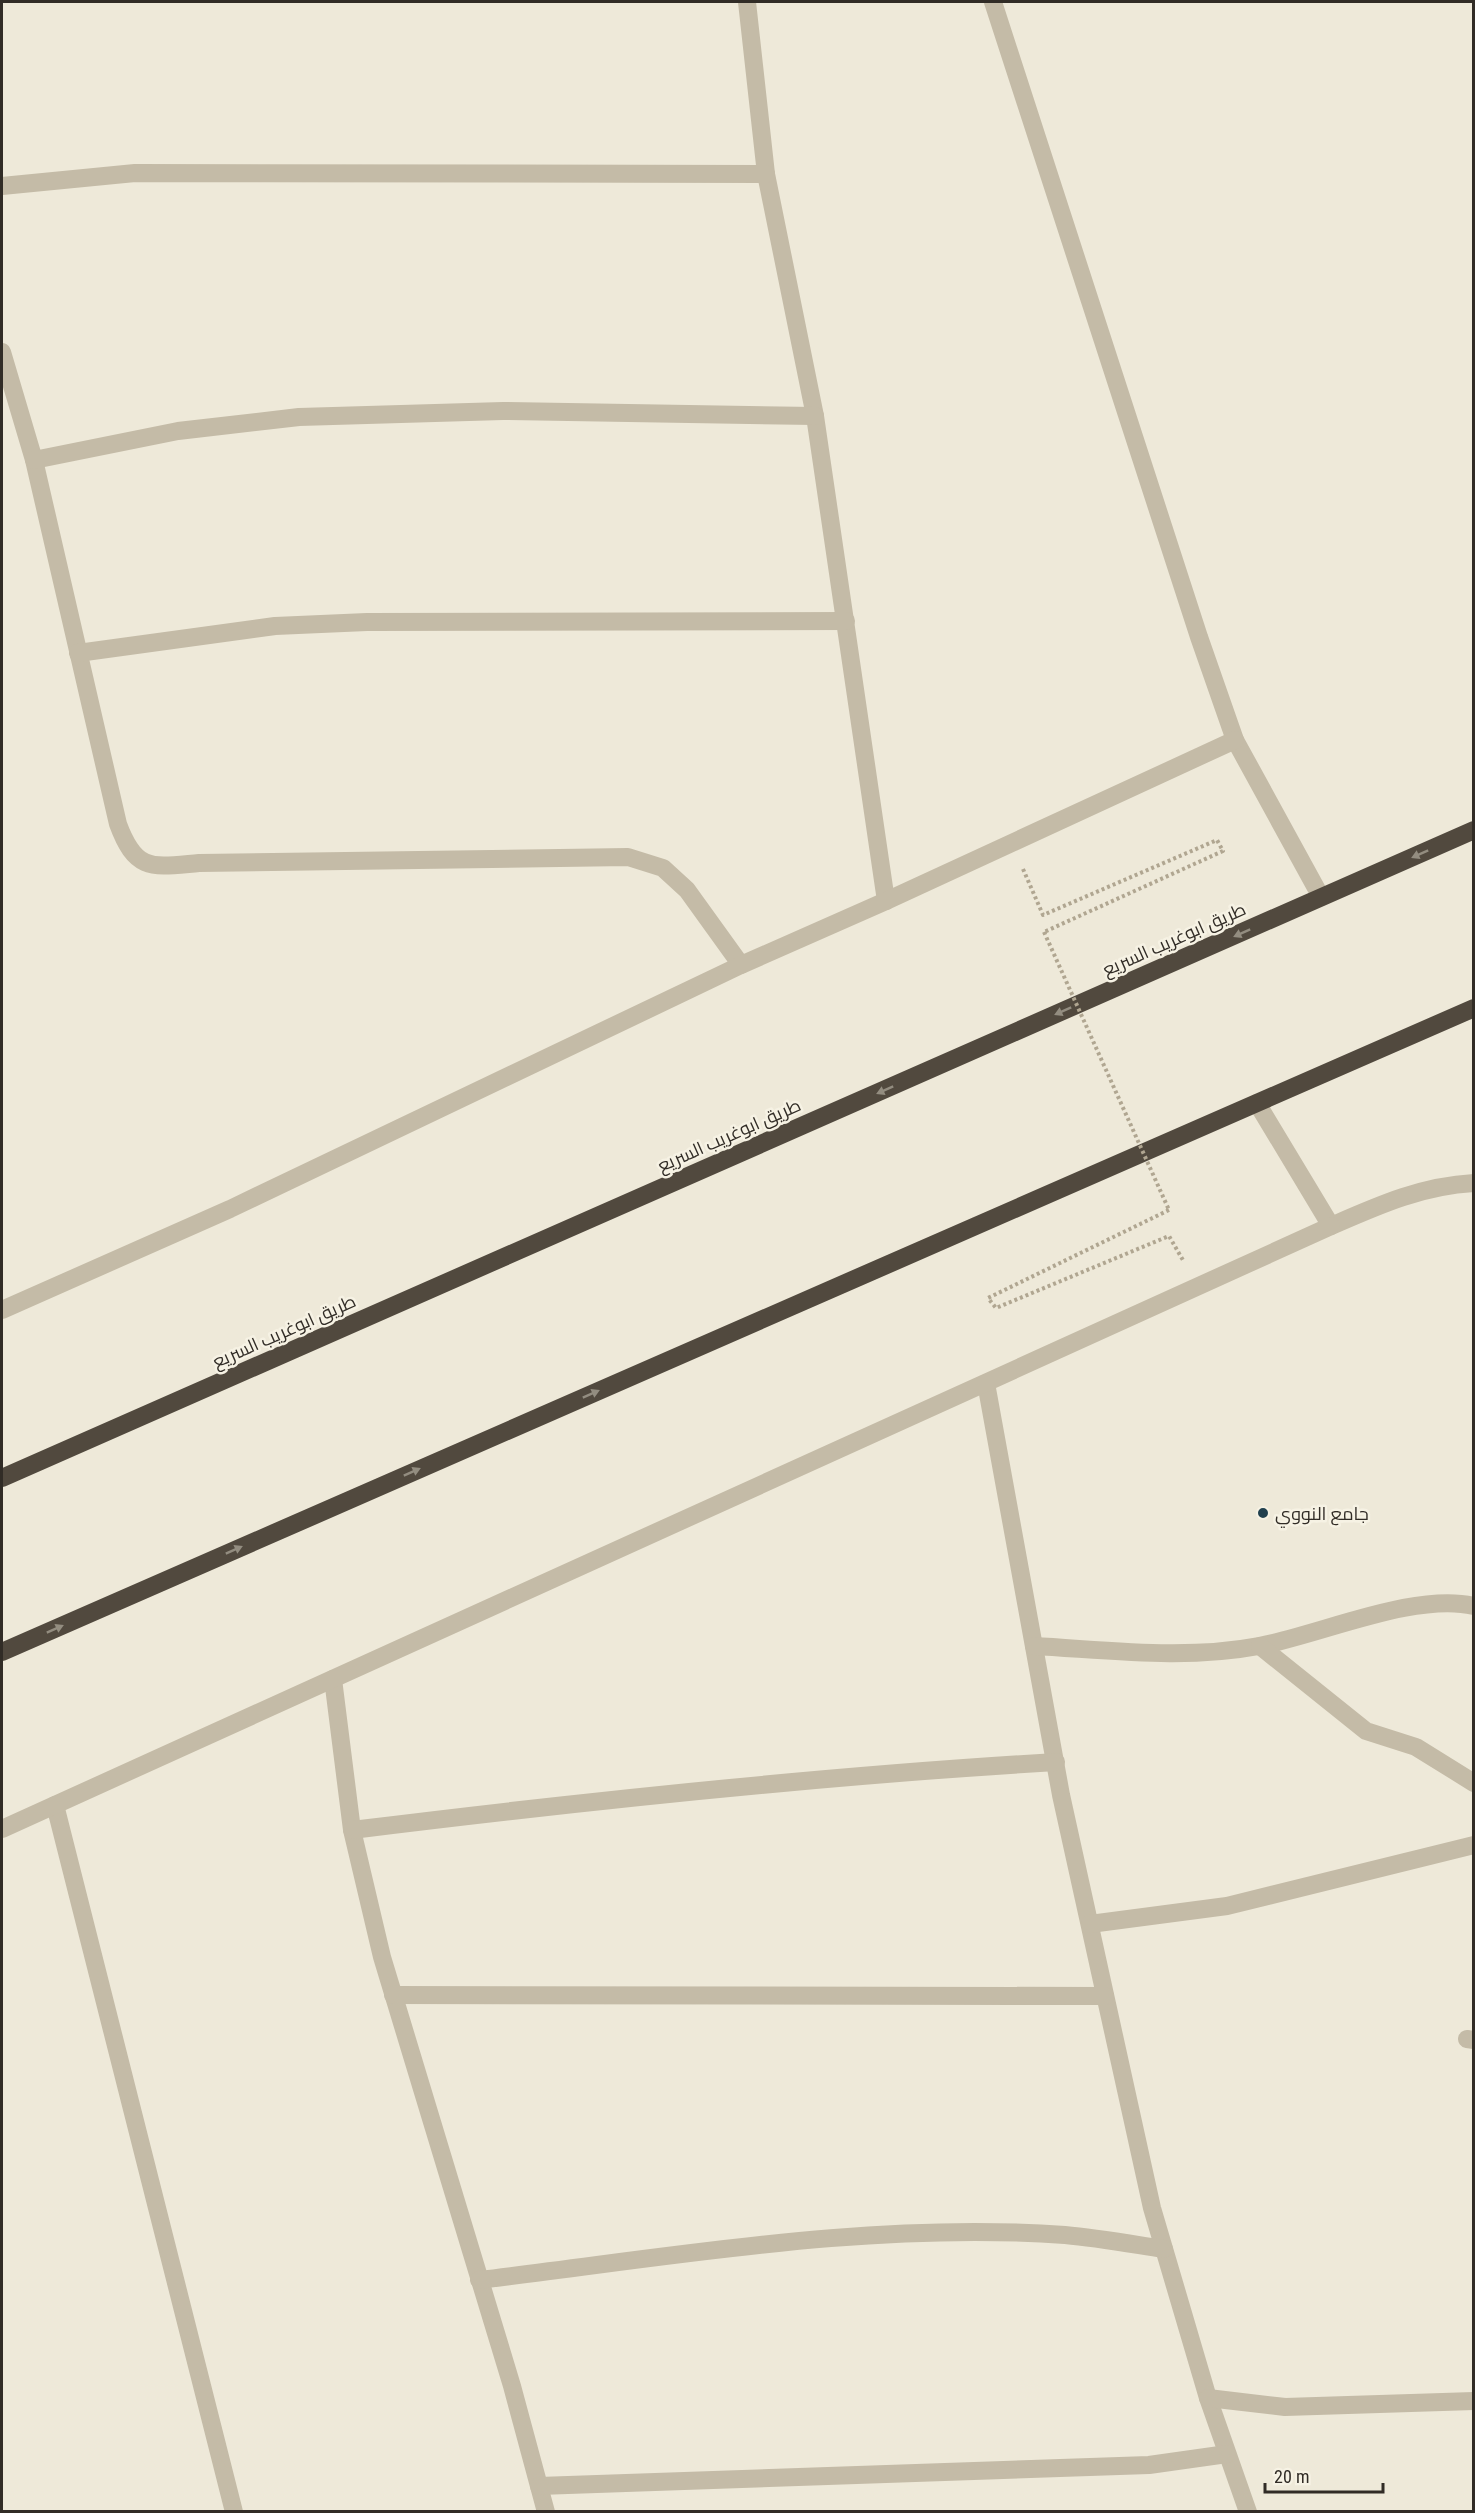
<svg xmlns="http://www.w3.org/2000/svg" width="1475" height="2513" font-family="'Roboto Condensed',Cairo,sans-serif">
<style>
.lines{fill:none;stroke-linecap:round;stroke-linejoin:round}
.path{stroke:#b0a691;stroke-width:4;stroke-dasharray:3 3;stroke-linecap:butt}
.minor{stroke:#c4bba7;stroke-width:18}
.highway{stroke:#51493e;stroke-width:18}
.path-bridge{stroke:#b0a691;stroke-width:4;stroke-dasharray:3 3;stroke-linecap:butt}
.oneway{fill:#938d80}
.poi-dot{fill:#21404e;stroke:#f6f2e4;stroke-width:2}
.labels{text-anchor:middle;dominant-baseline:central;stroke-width:5;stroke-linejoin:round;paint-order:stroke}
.street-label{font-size:18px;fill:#312c26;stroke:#f6f2e4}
.poi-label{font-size:18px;fill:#312c26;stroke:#f6f2e4;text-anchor:start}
</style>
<rect width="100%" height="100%" fill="#eee9d9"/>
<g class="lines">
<g class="path">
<path d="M1023 869 1043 915 1217 840 1223 851 1044 932"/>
<path d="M1169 1210 988 1298 996 1308 1169 1236 1184 1262"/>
</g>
<g class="minor">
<path d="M747 2 766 174 815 416 886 901"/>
<path d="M993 2 1199 637 1235 740 1321 897"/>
<path d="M2 186 135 173 766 174"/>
<path d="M2 352 34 460 118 824C136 873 153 867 199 863L628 857 663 868 687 890 741 965"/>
<path d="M34 460 178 431 299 417 503 411 815 416"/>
<path d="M78 653 275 626 367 622 846 621"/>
<path d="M1257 1103 1331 1226C1379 1205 1421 1186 1474 1183"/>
<path d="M2 1310 230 1209 741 965 886 901 1235 740"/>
<path d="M986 1383 1061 1795 1152 2208 1208 2398 1248 2512"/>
<path d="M1034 1646C1109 1650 1185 1660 1259 1646 1320 1635 1414 1592 1474 1606"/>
<path d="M1260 1646 1366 1731 1416 1747 1474 1783"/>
<path d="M333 1679 352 1830 382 1957 512 2386 546 2512"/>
<path d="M55 1805 234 2512"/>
<path d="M2 1829 1331 1226"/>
<path d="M352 1830C586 1801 820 1776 1056 1762"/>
<path d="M1090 1924 1227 1906 1474 1845"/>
<path d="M393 1995 1105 1996"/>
<path d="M1467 2039 1474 2040"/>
<path d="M479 2280C673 2257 869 2221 1065 2235 1098 2238 1131 2244 1164 2249"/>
<path d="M1208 2398 1285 2407 1474 2401"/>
<path d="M539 2486 1149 2465 1227 2454"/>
</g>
<g class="highway">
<path d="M2 1478 1474 830"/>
<path d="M2 1652 1474 1008"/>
</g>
<path class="path-bridge" d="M1044 932 1169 1210"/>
</g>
<defs><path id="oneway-solid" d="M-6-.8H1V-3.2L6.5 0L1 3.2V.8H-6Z" transform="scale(1.5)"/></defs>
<g class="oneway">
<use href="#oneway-solid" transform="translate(1420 854) rotate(156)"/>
<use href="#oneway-solid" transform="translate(1242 933) rotate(156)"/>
<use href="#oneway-solid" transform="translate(1063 1011) rotate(156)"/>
<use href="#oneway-solid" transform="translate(885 1090) rotate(156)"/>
<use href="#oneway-solid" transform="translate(591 1394) rotate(-24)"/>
<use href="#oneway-solid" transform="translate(412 1472) rotate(-24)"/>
<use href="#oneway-solid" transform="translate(234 1550) rotate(-24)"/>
<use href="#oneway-solid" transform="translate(55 1629) rotate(-24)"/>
</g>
<circle class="poi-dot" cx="1263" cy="1513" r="6"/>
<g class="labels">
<g class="street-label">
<text transform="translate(1174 939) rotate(-24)">طريق ابوغريب السريع</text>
<text transform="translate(729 1135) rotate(-24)">طريق ابوغريب السريع</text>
<text transform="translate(284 1331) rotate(-24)">طريق ابوغريب السريع</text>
</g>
<g class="poi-label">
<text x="1275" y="1513">جامع النووي</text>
</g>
</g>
<rect width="1475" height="2513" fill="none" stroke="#312c26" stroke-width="6"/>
<path d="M1265 2483v9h118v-9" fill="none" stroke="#312c26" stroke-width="3"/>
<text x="1274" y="2483" font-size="18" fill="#312c26" stroke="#f6f2e4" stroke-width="4.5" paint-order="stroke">20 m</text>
</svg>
